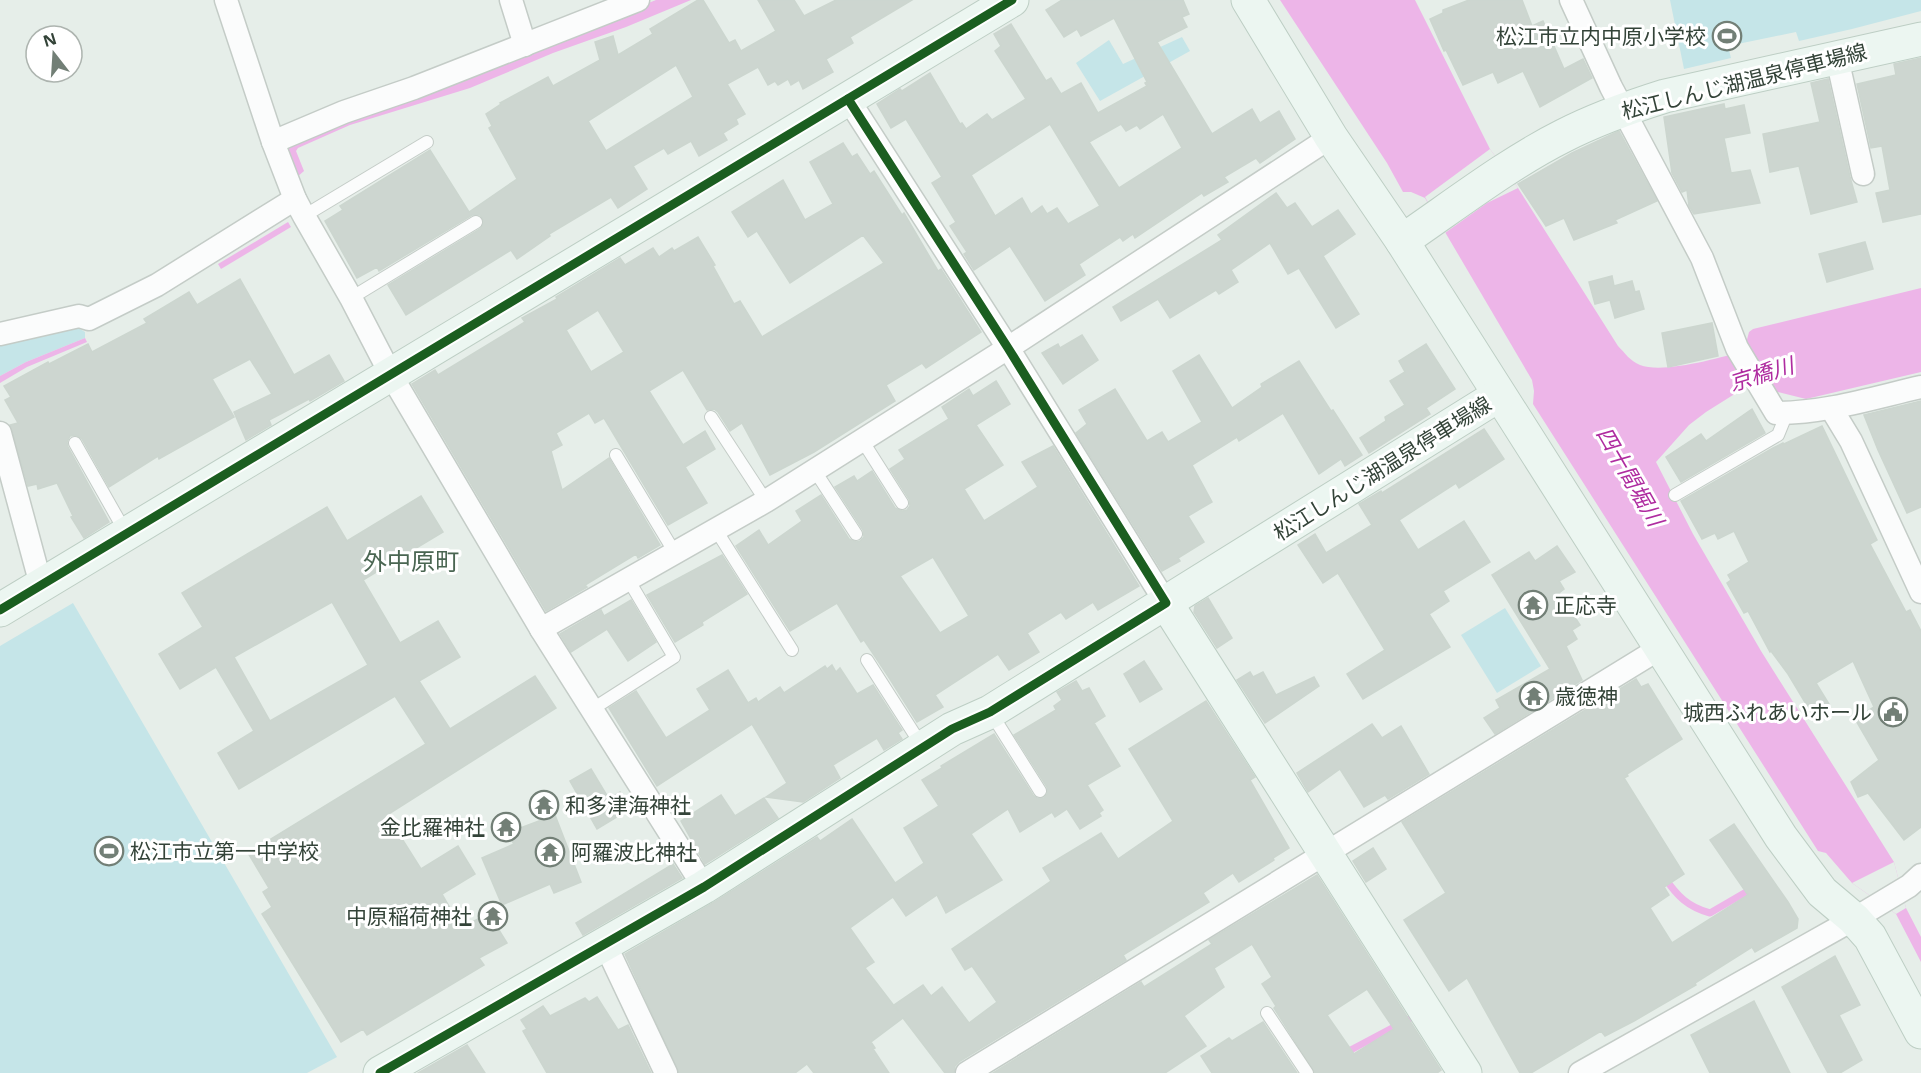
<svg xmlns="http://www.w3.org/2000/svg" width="1921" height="1073" font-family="'Open Sans','Noto Sans JP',sans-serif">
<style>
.green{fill:#c5e5e8}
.water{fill:#edb5e8}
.pier{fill:#e6eee9}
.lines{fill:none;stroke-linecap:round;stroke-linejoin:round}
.stream{stroke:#edb5e8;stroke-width:7}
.building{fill:#cdd6d0;stroke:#ccd6cf;stroke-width:1.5;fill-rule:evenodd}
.lane-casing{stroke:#c4ccc7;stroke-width:14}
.street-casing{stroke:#c4ccc7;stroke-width:25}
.secondary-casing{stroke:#bdcec4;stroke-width:35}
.lane{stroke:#fbfcfc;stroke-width:12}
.street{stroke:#fbfcfc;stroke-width:22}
.secondary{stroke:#ecf6f1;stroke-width:33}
.cycleway-casing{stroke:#fff;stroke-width:13}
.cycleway{stroke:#1b5e20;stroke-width:9}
.labels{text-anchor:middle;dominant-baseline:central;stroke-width:6;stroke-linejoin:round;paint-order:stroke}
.poi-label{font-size:21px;fill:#334338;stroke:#fff;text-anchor:start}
.street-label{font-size:21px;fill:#334338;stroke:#fff}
.water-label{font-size:22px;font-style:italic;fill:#af2ca0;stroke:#fff}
.quarter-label{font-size:24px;fill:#4a6652;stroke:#fff}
</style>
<rect width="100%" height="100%" fill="#e6eee9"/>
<g class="green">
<path d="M1670 0H1921V11L1852 29 1799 41 1796 32 1728 46 1731 58 1684 69Z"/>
<path d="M1182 37 1190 51 1100 101 1076 63 1109 40 1123 64Z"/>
<path d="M73 325 85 332V338L26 362 0 376V343Z"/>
<path d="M73 603 337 1057 307 1073H0V646Z"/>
<path d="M1505 608 1541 666 1497 693 1461 635Z"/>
</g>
<g class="water">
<path d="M656 0H691L626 27 553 53 470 88 350 125 298 148 296 151 304 171 296 178 287 151 288 145Z"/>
<path d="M1280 0H1415L1490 149 1518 188 1618 346C1625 353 1630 361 1640 365 1663 374 1719 358 1744 351L1749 332 1753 329 1921 288V372L1806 399 1749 385 1706 412 1689 425 1656 462 1693 534 1761 651 1894 862 1906 908 1921 937V962L1896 914 1852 883 1826 853 1818 851 1533 404 1534 391 1532 380 1425 198 1411 192H1403L1387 163Z"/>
<path d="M288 222 291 227 221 269 218 264Z"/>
<path d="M85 338 87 342 27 367 0 383V376L26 362Z"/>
</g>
<g class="pier">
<path d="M1490 149 1518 188 1487 203 1445 233 1425 197Z"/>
<path d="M1894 862 1906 908 1896 914 1852 883Z"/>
</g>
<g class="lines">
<g class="stream">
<path d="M1665 878C1677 896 1688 907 1710 913L1753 888"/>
<path d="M1345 1053 1413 1017"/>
</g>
</g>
<g class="building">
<path d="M698 0H703L729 43 735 40 741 51 776 31 758 0H794L804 16 836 0H912L850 37 853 43 826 59 833 72 803 89 799 80 791 85 788 79 778 85 775 81 768 85 758 67 727 84 745 114 736 119 738 124 723 133 727 140 699 156 691 141 668 154 664 148 633 166 647 189 618 208 611 197 549 234 550 236 517 259 511 250 406 315 388 285 480 229 484 222 480 215H472L379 271 377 267 357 278 325 221 343 210 340 206 430 150 469 212 517 179 489 128 492 126 486 114 501 104 500 103 548 77 553 86 600 60 595 42 613 36 618 55 653 34 650 29ZM676 65 693 97 606 151 588 121Z"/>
<path d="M1062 0H1183L1189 14 1182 17 1187 27 1157 42 1212 134 1252 109 1260 123 1279 111 1295 139 1260 163 1256 158 1224 177 1228 182 1204 196 1202 193 1135 238 1133 234 1123 241 1120 237 1079 264 1085 275 1045 301 1010 246 974 270 964 254 967 252 950 226 956 222 932 183 942 177 906 119 891 128 877 104 900 89 902 91 930 73 960 124 962 123 966 129 987 114 992 120 1026 99 995 51 1001 46 994 34 1011 24 1046 81 1051 78 1061 94 1081 83 1098 113 1147 86 1145 83 1147 82 1114 18 1081 36 1077 29 1064 37 1046 10ZM1163 114 1182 148 1119 188 1089 142 1121 124 1126 131 1137 125 1140 129ZM1050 124 1100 206 1068 224 1057 208 1047 214 1042 206 1031 214 1022 198 995 216 971 175Z"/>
<path d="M1469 0H1522L1532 26 1543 21 1564 69 1583 59 1592 78 1540 107 1523 71 1498 83 1493 72 1463 85 1446 50 1444 51 1430 19 1443 13V10Z"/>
<path d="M1921 58V214L1883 222 1876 193 1890 190 1882 146 1871 148 1857 84 1896 75 1894 64Z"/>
<path d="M1828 79 1850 177 1857 202 1811 214 1799 166 1770 172 1763 134 1820 122 1811 83Z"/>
<path d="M1724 104 1725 109 1744 105 1750 133 1724 138 1731 173 1750 170 1760 203 1694 214 1689 206 1687 190 1682 192 1672 173 1664 117Z"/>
<path d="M1619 131 1657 201 1615 220 1617 223 1574 240 1564 218 1546 226 1518 184 1572 153Z"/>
<path d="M843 143 852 157 857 154 870 174 874 171 902 215 904 213 938 271 941 269 981 332 926 368 922 363 886 385 895 401 814 452 770 475 742 423 730 431 718 412 714 409 707 410 683 370 649 391 683 445 705 431 715 449 685 467 707 503 668 525 604 418 595 423 589 413 556 433 562 445 551 451 562 490 609 458 660 545 638 558 636 554 585 585 587 587 546 611 412 384 435 370 438 375 525 322 522 318 557 299 556 297 620 258 625 265 653 248 659 257 672 248 674 251 698 237 715 265 713 266 734 304 740 301 762 337 884 263 863 235 790 283 757 231 748 237 732 212 783 180 805 220 833 204 810 162ZM598 310 624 352 591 372 566 330Z"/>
<path d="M1276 193 1287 208 1295 203 1312 227 1338 210 1355 234 1323 256 1359 314 1336 328 1299 268 1288 274 1270 243 1231 270 1238 282 1219 294 1216 290 1170 318 1158 299 1121 321 1113 307 1222 240 1218 235Z"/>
<path d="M1865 242 1873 269 1827 282 1819 254Z"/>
<path d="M1612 276 1614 286 1632 281 1635 292 1639 291 1644 309 1615 318 1610 300 1595 304 1589 282Z"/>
<path d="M240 279 294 375 329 355 344 381 310 401 309 399 269 420 271 425 246 440 234 412 272 394 250 359 212 379 234 417 159 459 158 456 109 487 82 439 76 435 70 436 67 442 68 447 109 522 84 538 71 517 73 516 57 483 38 489 37 484 28 486 10 425 18 423 5 400 11 397 4 386 48 362 49 364 88 344 92 352 147 323 144 319 189 292 197 305Z"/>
<path d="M1712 323 1718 356 1668 367 1662 333Z"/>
<path d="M1082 335 1098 360 1063 384 1042 353 1058 344 1060 348Z"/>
<path d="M1426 344 1455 389 1426 408 1430 414 1369 453 1360 438 1386 421 1385 417 1405 405 1390 381 1405 372 1399 361Z"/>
<path d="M1199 355 1232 408 1262 387 1261 384 1299 361 1331 411 1333 410 1362 455 1345 466 1341 459 1319 474 1283 413 1239 441 1237 437 1192 465 1212 502 1188 516 1204 542 1178 558 1180 561 1162 571 1076 433 1087 424 1079 410 1115 389 1147 441 1162 432 1168 442 1202 422 1173 371Z"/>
<path d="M996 381 1010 404 976 425 1003 465 964 489 984 521 1038 487 1022 462 1053 446 1139 586 1098 610 1093 602 1066 619 1061 612 1027 633 1039 652 1009 670 998 654 935 695 943 707 917 722 888 676 864 640 861 642 837 603 790 631 736 546 759 530 768 545 802 521 796 511 821 495 849 539 856 542 860 541 864 537 863 530 835 487 854 476 857 481 872 471 895 508 902 511 907 510 910 506 909 499 890 469 905 459 899 450 949 419 942 407 969 389 973 396ZM933 557 969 616 940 633 900 576Z"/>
<path d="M1921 401V507L1907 513 1878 450 1864 415Z"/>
<path d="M1752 409 1765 433 1681 482 1666 457 1701 434 1706 441Z"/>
<path d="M1822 426 1877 540 1870 544 1906 612 1910 610 1921 631V827L1904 840 1868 793 1858 797 1851 782 1879 760 1855 719 1874 707 1853 661 1816 683 1829 704 1812 714 1788 674 1771 651 1770 652 1748 611 1744 613 1727 583 1731 580 1728 575 1749 562 1734 531 1718 539 1715 533 1702 539 1681 501 1773 448 1783 443 1784 444Z"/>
<path d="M1484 429 1504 459 1459 488 1456 483 1399 520 1418 550 1464 521 1490 562 1443 591 1449 601 1429 614 1450 647 1363 699 1347 674 1385 650 1338 573 1323 583 1298 545 1315 534 1326 553 1372 525 1359 504 1381 491 1382 493Z"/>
<path d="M421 496 443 532 363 580 400 643 438 621 460 657 419 681 450 729 535 676 556 708 387 815 421 869 458 846 475 874 442 894 461 927 489 914 507 943 479 958 484 965 367 1035 363 1029 341 1042 262 914 272 907 263 892 269 888 248 853 426 744 395 696 239 789 218 753 254 731 216 667 180 689 159 654 203 627 182 593 249 553 327 507 347 541ZM332 602 368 665 270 721 234 657Z"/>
<path d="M1557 546 1575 572 1559 581 1564 589 1559 593 1580 625 1572 630 1577 639 1566 646 1582 680 1495 734 1484 718 1500 708 1496 700 1550 669 1492 575 1529 552 1535 561Z"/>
<path d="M722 555 747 594 702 622 703 625 675 642 647 595Z"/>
<path d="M1208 598 1232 638 1217 648 1194 612 1195 606Z"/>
<path d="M631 600 656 642 628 661 607 629 571 652 560 634 601 610 604 616Z"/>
<path d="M1144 661 1162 689 1140 702 1124 674Z"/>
<path d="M832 665 836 672 840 668 857 694 873 685 902 730 898 733 902 739 884 750 877 738 833 765 840 778 803 802 766 797 787 783 752 724 657 786 609 708 636 691 666 738 710 710 697 689 728 670 748 703 756 698 758 702 780 687 784 693 825 666 827 669Z"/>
<path d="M1250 672 1253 677 1263 672 1276 695 1314 677 1319 686 1265 723 1237 680Z"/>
<path d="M1636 679 1641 687 1648 684 1682 739 1627 774 1628 776 1624 778 1684 874 1664 887 1669 895 1650 908 1672 943 1748 895 1710 840 1734 824 1788 902 1798 919 1797 928 1755 952 1752 947 1695 983 1696 985 1634 1021 1605 1036 1601 1031 1531 1073H1520L1467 978 1449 991 1404 920 1446 893 1402 822Z"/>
<path d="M1076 681 1082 691 1089 688 1105 716 1094 723 1120 766 1087 785 1103 810 1099 813 1101 816 1080 829 1067 809 1055 817 1052 812 1020 832 1008 809 971 834 1002 880 946 913 937 895 906 916 893 897 850 928 874 962 865 968 898 1011 894 1005 923 985 931 996 942 987 969 1023 997 1002 972 966 965 970 952 949 1051 881 1043 868 1101 833 1118 859 1173 821 1129 749 1206 701 1255 777 1250 780 1289 848 1273 858 1274 860 1239 882 1233 873 1203 893 1209 902 1123 955 1126 960 960 1061 955 1066 954 1073H945L903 1018 871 1042 875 1048 873 1049 889 1073H814L807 1064 795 1073H679L625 954 713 903 817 837 820 841 852 819 895 883 924 863 904 828 939 806 922 780 942 768 941 766 994 734 1033 795 1037 798H1044L1047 794V787L1014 735 1056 710 1054 706 1062 700 1057 692Z"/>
<path d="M1372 724 1382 738 1401 726 1429 774 1388 799 1385 795 1364 807 1340 769 1308 792 1297 773Z"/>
<path d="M591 769 609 799 620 792 630 809 597 829 570 781Z"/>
<path d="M721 795 735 816 764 798 778 818 705 864 681 821Z"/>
<path d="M555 815 581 882 554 893 550 884 502 905 482 858 514 844 507 833Z"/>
<path d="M1373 848 1386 869 1366 882 1353 861Z"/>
<path d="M673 864 682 878 583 935 576 923Z"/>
<path d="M1317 875 1441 1070 1437 1073H1315L1274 1008 1276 1006 1262 984 1272 977 1252 944 1214 968 1224 987 1184 1016 1206 1046 1165 1073H993L1141 982 1144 987 1212 944 1209 940ZM1367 989 1394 1029 1354 1054 1327 1015Z"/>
<path d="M1835 956 1860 1005 1839 1015 1862 1060 1840 1073H1828L1782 987Z"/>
<path d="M597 997 618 1030 628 1025 651 1073H547L523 1031 527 1029 521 1020 543 1006 550 1016 585 998 589 1002Z"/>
<path d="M1754 1001 1790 1073H1710L1691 1035Z"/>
<path d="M1263 1022 1297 1073H1212L1201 1056 1229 1038 1232 1041Z"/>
<path d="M467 1045 485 1073H418Z"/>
</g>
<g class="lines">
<g class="lane-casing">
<g id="lane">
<path d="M304 216 427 142"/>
<path d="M351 298 476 222"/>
<path d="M711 417 766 501"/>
<path d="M862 440 902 503"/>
<path d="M75 443 126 533"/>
<path d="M616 455 675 553"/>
<path d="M815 471 856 534"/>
<path d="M1675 495 1778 435 1787 413"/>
<path d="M716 530 792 650"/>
<path d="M867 660 922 746"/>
<path d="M591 710 674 657 628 579"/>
<path d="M991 713 1040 791"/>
<path d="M1267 1013 1307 1073"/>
</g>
</g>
<g class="street-casing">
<g id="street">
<path d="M226 0 273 142 295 199 304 216 351 298 391 375 541 629 704 887"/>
<path d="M511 0 525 45"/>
<path d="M1571 0 1611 87 1702 258 1737 348 1776 413C1826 413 1873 398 1921 387"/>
<path d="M1837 58 1863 174"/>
<path d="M848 99 1008 348 1166 603"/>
<path d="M273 142 344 112 414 88 638 0"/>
<path d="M0 334 79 316 89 319 157 285 295 199"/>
<path d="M1831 408 1851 441 1921 592"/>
<path d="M0 433 41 585"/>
<path d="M541 629 766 501 1008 348 1331 137"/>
<path d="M605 944 666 1073"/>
<path d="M967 1073 1662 647"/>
<path d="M1580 1073 1854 919 1909 886 1921 875"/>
</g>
</g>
<g class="secondary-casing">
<g id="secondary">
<path d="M1248 0 1331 137 1402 241 1781 837 1822 892 1854 919 1870 937 1921 1032"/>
<path d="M1402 241C1452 207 1509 163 1563 136 1596 119 1630 107 1665 96L1921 39"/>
<path d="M1166 603 1465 1073"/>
<path d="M0 610 1012 0"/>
<path d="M380 1073 704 887 952 729 990 712 1499 395"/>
</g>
</g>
<use href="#lane" class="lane"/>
<use href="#street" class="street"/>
<use href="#secondary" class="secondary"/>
<g class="cycleway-casing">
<g id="cycleway">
<path d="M0 610 1012 0"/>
<path d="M380 1073 704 887 952 729 990 712 1166 603 1008 348 848 99"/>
</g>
</g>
<use href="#cycleway" class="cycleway"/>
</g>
<defs>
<g id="stadium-ring" transform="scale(1.5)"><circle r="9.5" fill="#fff" stroke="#727f76" stroke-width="1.5"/><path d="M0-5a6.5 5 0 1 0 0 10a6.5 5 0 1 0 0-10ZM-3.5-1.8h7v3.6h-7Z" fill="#727f76"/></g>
<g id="temple-ring" transform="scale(1.5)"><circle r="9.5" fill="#fff" stroke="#727f76" stroke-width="1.5"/><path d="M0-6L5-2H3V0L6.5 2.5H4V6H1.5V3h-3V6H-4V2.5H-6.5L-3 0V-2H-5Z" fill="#727f76"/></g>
<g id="civic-ring" transform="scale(1.5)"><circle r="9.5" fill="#fff" stroke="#727f76" stroke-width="1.5"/><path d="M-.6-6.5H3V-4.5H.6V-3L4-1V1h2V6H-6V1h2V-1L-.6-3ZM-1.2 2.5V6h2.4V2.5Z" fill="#727f76"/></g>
</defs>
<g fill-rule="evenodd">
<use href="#stadium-ring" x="1727" y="36"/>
<use href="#temple-ring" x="1533" y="605"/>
<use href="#temple-ring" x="1534" y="696"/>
<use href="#civic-ring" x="1893" y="712"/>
<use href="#temple-ring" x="544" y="805"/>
<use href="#temple-ring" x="506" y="827"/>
<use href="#stadium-ring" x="109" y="851"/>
<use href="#temple-ring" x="550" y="852"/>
<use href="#temple-ring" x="493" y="916"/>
</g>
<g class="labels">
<g class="poi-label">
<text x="1706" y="36" text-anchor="end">松江市立内中原小学校</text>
<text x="1554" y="605">正応寺</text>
<text x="1555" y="696">歳徳神</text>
<text x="1872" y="712" text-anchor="end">城西ふれあいホール</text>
<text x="565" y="805">和多津海神社</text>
<text x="485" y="827" text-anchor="end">金比羅神社</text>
<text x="130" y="851">松江市立第一中学校</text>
<text x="571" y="852">阿羅波比神社</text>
<text x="472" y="916" text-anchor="end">中原稲荷神社</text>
</g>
<g class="street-label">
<text transform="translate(1744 81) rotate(-14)">松江しんじ湖温泉停車場線</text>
<text transform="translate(1382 468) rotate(-32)">松江しんじ湖温泉停車場線</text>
</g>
<g class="water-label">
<text transform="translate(1761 373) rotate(-17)">京橋川</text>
<text transform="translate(1631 476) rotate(60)">四十間堀川</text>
</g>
<g class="quarter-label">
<text x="411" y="560">外中原町</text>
</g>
</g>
<g transform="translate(54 54) rotate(343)"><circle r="28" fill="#ffffff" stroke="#adb4af" stroke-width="1.5"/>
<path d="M0-4.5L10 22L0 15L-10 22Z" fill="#727f76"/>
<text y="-9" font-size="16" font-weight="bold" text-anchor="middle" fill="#334338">N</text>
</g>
</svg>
